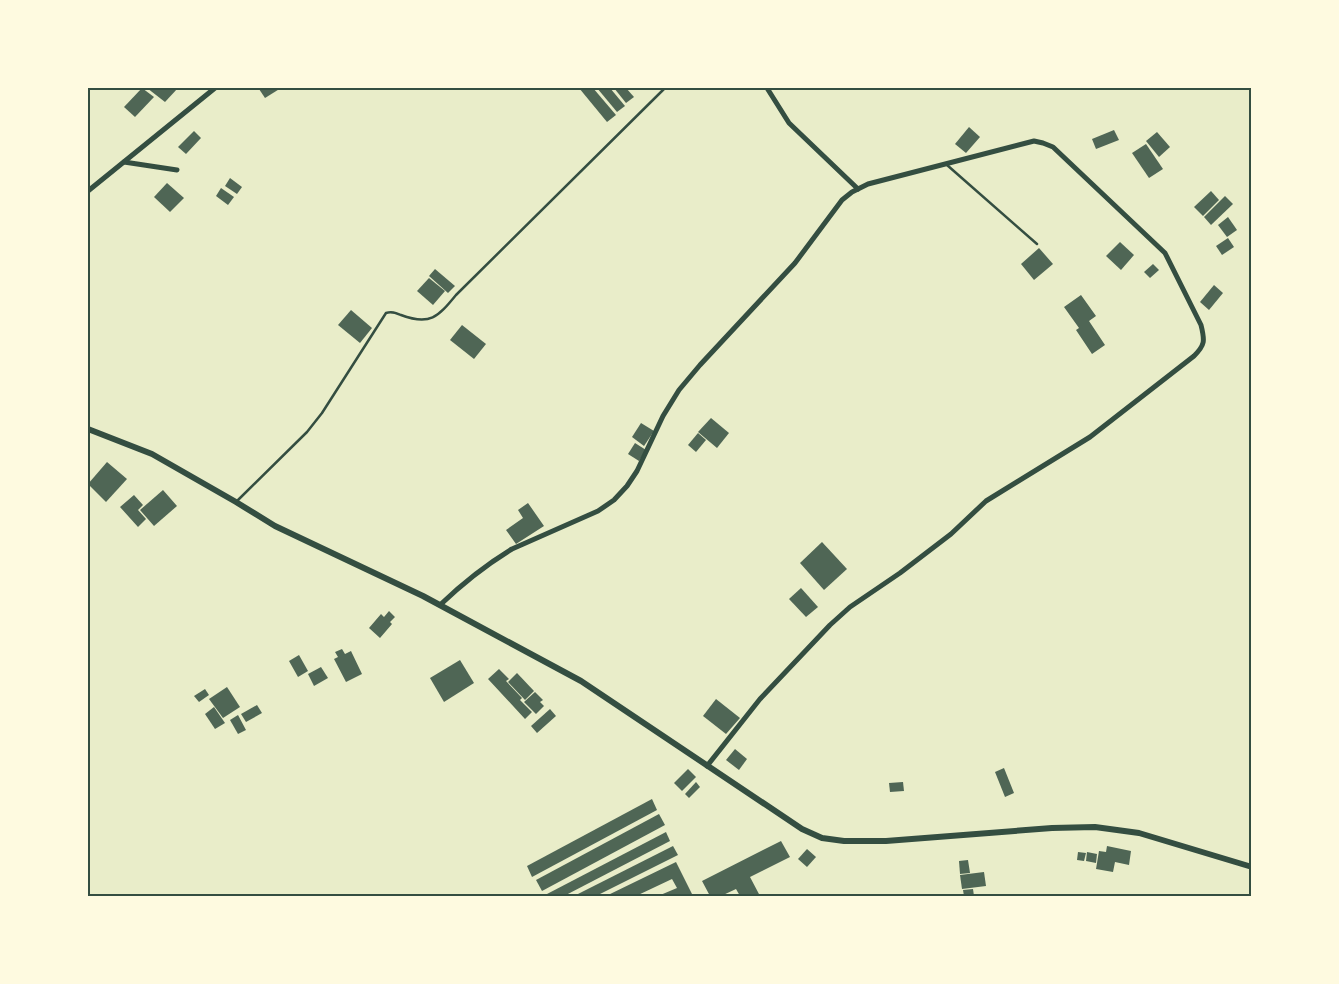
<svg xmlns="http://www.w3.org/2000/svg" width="1339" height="984" font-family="Ubuntu,sans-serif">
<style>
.building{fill:#4f6655}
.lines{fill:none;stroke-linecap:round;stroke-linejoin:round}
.service{stroke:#344e41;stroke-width:2.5}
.minor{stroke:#344e41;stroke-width:5}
.tertiary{stroke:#344e41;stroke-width:6}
.neatline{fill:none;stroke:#344e41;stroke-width:2}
</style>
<rect width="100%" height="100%" fill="#e9edc9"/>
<g class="building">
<path d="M142 88 154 97 135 117 124 107Z"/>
<path d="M147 88H178L165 102Z"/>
<path d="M261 88H281L265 98 259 89Z"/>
<path d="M579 88H593L616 115 607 122Z"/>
<path d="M597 88H610L625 106 617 112Z"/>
<path d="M614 88H626L634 97 626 103Z"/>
<path d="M969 127 980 137 966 153 955 144Z"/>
<path d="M1114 130 1119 140 1096 149 1092 139Z"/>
<path d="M194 131 201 138 186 154 178 147Z"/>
<path d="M1157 132 1170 147 1159 157 1146 141Z"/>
<path d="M1146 144 1163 169 1149 178 1132 153Z"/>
<path d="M230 178 242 187 237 194 225 186Z"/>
<path d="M167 183 184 198 170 212 154 197Z"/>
<path d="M221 188 234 197 228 205 216 196Z"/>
<path d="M1211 191 1219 200 1203 216 1194 207Z"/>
<path d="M1225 196 1233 204 1211 225 1204 217Z"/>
<path d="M1228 217 1237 230 1227 237 1218 225Z"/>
<path d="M1228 238 1234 247 1222 255 1216 246Z"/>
<path d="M1120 242 1134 255 1121 270 1106 256Z"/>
<path d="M1039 248 1053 264 1034 280 1021 264Z"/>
<path d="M1153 264 1159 270 1150 278 1144 272Z"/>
<path d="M435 269 455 286 448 293 429 276Z"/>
<path d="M429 278 445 291 433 305 417 291Z"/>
<path d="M1214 285 1223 293 1209 310 1200 302Z"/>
<path d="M1081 295 1096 316 1089 321 1105 345 1092 354 1076 330 1079 328 1064 307Z"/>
<path d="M351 310 372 328 360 343 338 325Z"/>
<path d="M462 325 486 344 474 359 450 340Z"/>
<path d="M711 418 729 433 717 448 698 432Z"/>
<path d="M641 423 654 431 644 446 632 437Z"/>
<path d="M698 433 706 440 696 452 688 445Z"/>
<path d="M635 443 646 450 639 461 628 454Z"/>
<path d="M107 462 127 479 106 502 88 484Z"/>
<path d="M163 490 177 506 154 526 140 510Z"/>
<path d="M134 495 143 505 138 510 146 519 138 527 120 507Z"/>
<path d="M528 503 544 526 516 544 506 530 523 518 518 510Z"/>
<path d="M822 542 847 569 824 590 800 563Z"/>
<path d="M801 588 818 607 806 617 789 599Z"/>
<path d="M389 611 395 617 390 622 392 624 380 638 369 628 381 614 384 617Z"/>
<path d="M342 649 345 654 351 651 362 674 346 682 334 659 338 657 335 652Z"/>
<path d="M299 655 308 671 298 677 289 661Z"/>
<path d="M460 660 474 683 444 702 430 678Z"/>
<path d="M321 667 328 678 314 686 308 674Z"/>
<path d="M499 669 509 679 506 681 522 698 520 700 532 712 525 719 488 679Z"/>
<path d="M517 673 534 691 525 700 508 682Z"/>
<path d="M227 687 240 707 223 718 209 699Z"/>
<path d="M205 689 209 695 199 702 194 696Z"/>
<path d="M535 692 543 700 540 702 544 706 536 714 524 702Z"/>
<path d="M716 699 740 718 726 734 703 716Z"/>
<path d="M257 705 262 713 246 722 241 714Z"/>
<path d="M214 707 225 723 215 729 205 714Z"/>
<path d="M550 709 556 716 537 733 531 726Z"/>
<path d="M238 715 246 730 238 734 230 720Z"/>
<path d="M735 749 747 759 739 770 726 760Z"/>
<path d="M1004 768 1014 793 1005 797 995 772Z"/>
<path d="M688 769 696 777 682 791 674 783Z"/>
<path d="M696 782 700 787 689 798 685 794Z"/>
<path d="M903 782 904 791 890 792 889 783Z"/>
<path d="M652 799 657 810 532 877 527 866Z"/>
<path d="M659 814 665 825 542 891 536 880Z"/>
<path d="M666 832 670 841 564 896H548L547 894Z"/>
<path d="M781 841 790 857 750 877 760 896H740L736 889 721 896H710L702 881Z"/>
<path d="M673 846 678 855 596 896H574Z"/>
<path d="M1107 846 1131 851 1129 865 1115 862 1113 872 1096 869 1099 851 1106 852Z"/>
<path d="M807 849 816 857 807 867 798 859Z"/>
<path d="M1078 852 1086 853 1084 861 1077 860Z"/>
<path d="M1087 852 1097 854 1096 863 1086 861Z"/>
<path d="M968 860 970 873 960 874 959 861Z"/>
<path d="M676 862 693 896H658L677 888 672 879 636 896H606Z"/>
<path d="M984 872 986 886 962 889 960 875Z"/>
<path d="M973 889 974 896H964L963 890Z"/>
</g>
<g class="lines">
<g class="service">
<path d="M947 165 1037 244"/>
<path d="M237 501 307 432 322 413 386 313C392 311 396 313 401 315 430 326 438 317 456 295L665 88"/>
</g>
<g class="minor">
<path d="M767 88 789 123 858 189"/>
<path d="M124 162 177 170"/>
<path d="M88 191 215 88"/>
<path d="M440 605C463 583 484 566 512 549L598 511 614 500 627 486 637 471 663 416 679 390 700 365 795 263 842 200 852 192 868 184 1034 141 1043 143 1053 147 1165 253 1201 325C1205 341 1205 345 1194 356L1090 437 986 501 951 534 900 573 850 607 830 625 760 699 707 766"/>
</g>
<path class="tertiary" d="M88 429 152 454 236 502 275 526 423 596 581 681 802 829 822 838 844 841H886L1052 828 1095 827 1139 833 1252 867"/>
</g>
<rect width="1339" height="984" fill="none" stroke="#fefae0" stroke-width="178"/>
<rect x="89" y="89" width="1161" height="806" class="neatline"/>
</svg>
